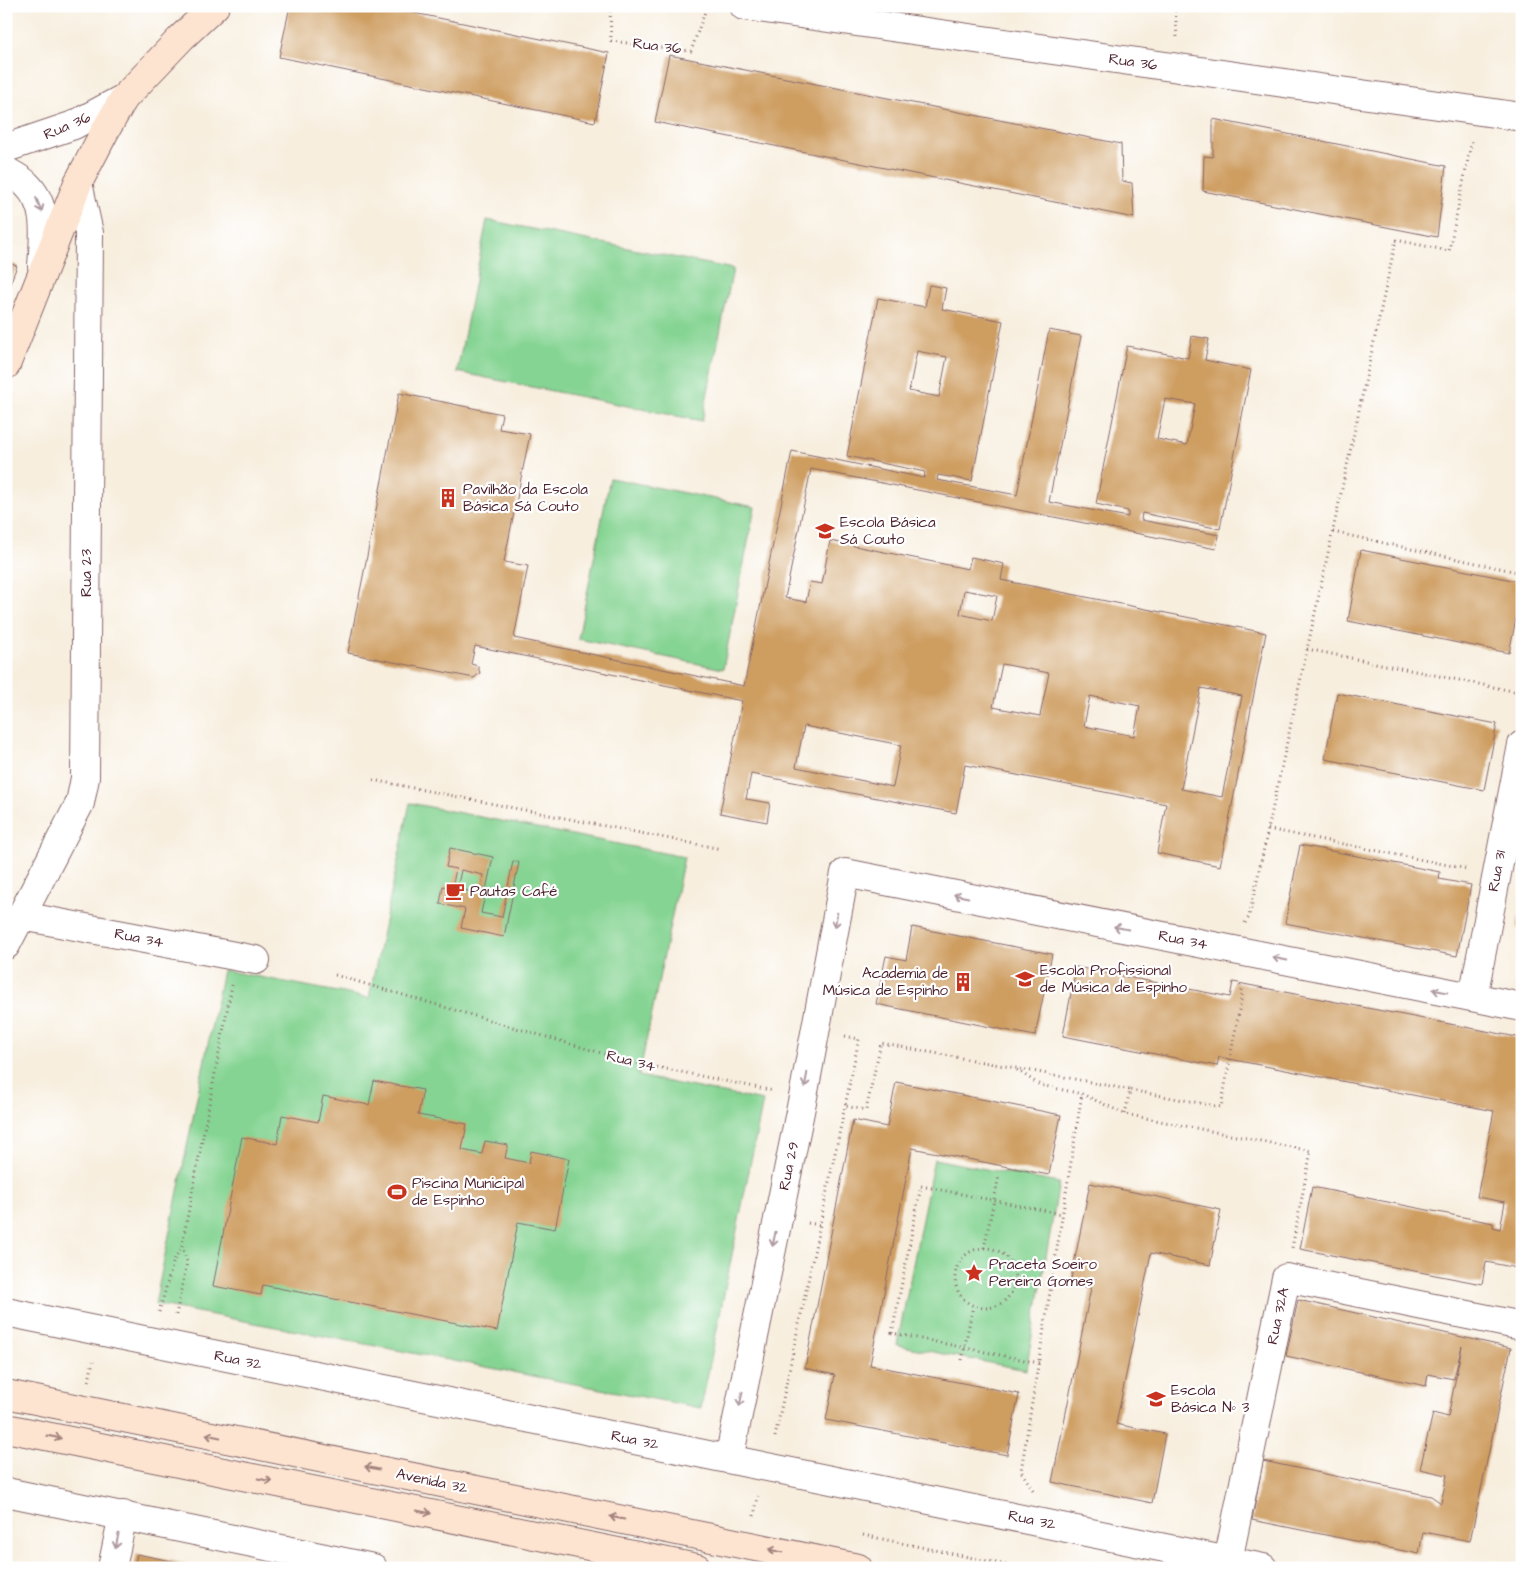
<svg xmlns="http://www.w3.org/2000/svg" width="1528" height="1574" font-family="'Architects Daughter',sans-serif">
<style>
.green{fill:#85d493;stroke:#687a5f}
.building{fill:#ce9d61;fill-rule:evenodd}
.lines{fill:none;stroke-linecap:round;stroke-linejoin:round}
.street-casing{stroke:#87676a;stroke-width:30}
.secondary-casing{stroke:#87676a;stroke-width:30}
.path{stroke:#87676a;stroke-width:3;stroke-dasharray:1 4;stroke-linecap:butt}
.street{stroke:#fff;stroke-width:28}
.secondary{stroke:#fde4d1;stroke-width:28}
.oneway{stroke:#ae9aa0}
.oneway2{stroke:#a4827e}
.labels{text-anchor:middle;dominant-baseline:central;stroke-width:4.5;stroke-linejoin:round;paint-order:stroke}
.street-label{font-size:15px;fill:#4a1f2b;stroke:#fff}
.poi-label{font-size:15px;fill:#4a1f2b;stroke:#fff;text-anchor:start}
</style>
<rect width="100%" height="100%" fill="#fff"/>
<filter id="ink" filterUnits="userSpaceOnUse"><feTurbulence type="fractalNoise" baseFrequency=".02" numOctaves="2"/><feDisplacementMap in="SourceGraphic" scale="10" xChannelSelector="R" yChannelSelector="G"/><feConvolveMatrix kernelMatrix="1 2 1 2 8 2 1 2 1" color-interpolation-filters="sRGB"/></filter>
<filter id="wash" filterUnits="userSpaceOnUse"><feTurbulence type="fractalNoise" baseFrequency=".0096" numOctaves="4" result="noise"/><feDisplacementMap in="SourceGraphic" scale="20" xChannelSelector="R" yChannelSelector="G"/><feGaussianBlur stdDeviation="1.12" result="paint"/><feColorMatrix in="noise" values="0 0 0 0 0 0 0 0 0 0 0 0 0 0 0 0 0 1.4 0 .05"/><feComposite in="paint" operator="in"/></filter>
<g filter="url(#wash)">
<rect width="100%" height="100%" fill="#f7eede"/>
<g class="green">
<path d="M487 220 733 269 702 421 457 372Z"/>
<path d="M610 478 755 507 723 669 578 639Z"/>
<path d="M410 803 684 857 639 1076 763 1101 701 1408 155 1304 223 970 369 998Z"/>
<path d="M934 1159 1059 1183 1026 1370 897 1345Z"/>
</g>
<g id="blocks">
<g class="building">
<path d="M290 6H380L609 53 595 122 279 57Z"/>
<path d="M669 55 1121 144 1122 181 1132 183 1134 218 655 122Z"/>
<path d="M1213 119 1446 166 1437 237 1203 191 1204 156 1213 157Z"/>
<path d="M6 261 17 266 6 294Z"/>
<path d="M929 285 946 288 942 309 1003 321 972 481 938 475 937 480 1017 495 1049 330 1081 336 1049 502 1128 517V511L1096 504 1127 346 1188 358 1192 336 1209 339 1205 360 1251 370 1220 529 1142 513 1141 520 1219 535 1216 549 811 469 785 598 806 602 810 582 822 584 830 541 968 569 971 557 1004 564 1001 580 1266 633 1220 866 1157 853 1166 804 965 765 956 813 751 774 746 799 770 803 767 822 720 813 742 701 475 646 471 664 478 666 480 673 474 678 348 653 399 393 502 414 499 429 530 434 504 562 528 566 514 638 744 686 792 451 924 478 925 472 847 456 878 298 925 307ZM917 351 947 357 939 397 909 391ZM1165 399 1195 404 1187 445 1157 439ZM964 590 997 596 992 621 960 614ZM1002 664 1049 673 1040 716 993 707ZM1201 688 1242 696 1222 797 1181 789ZM1090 696 1140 706 1134 736 1084 726ZM804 726 901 745 893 787 796 767Z"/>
<path d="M1361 550 1522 582V590L1509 653 1348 621Z"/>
<path d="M1337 693 1497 724 1484 790 1325 759Z"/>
<path d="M1300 845 1440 872 1439 879 1471 885 1457 956 1285 923Z"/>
<path d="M450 848 493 857 481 913 502 917 513 861 519 862 504 937 461 928 465 909 440 904 443 886 452 888 456 869 446 867ZM461 870 483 875 480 893 457 889Z"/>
<path d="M1521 908H1522V929L1517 928Z"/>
<path d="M912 927 1052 954 1035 1036 876 1004 886 956 906 960Z"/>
<path d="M1076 967 1230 997 1233 982 1522 1038V1269L1486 1262 1482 1284 1300 1249 1312 1187 1493 1223V1227L1500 1229 1505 1202 1477 1197 1494 1111 1219 1057 1217 1066 1063 1036Z"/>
<path d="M374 1081 423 1090 418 1115 467 1124 462 1150 482 1154 485 1141 508 1145 505 1158 529 1163 531 1151 569 1159 555 1229 518 1222 497 1331 263 1285 261 1295 213 1286 242 1137 277 1144 282 1115 318 1122 323 1096 369 1105Z"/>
<path d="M896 1082 1061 1115 1049 1175 912 1148 870 1365 1019 1394 1007 1455 826 1420 835 1375 805 1368 853 1120 887 1127Z"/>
<path d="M1090 1183 1221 1210 1210 1265 1151 1253 1116 1424 1165 1434 1152 1503 1052 1482 1091 1288 1070 1284Z"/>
<path d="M1298 1300 1511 1348 1470 1541 1423 1532 1419 1554 1252 1520 1263 1461 1431 1496 1441 1503 1447 1475 1420 1469 1433 1413 1448 1417 1462 1346 1454 1379 1428 1374 1426 1386 1286 1356Z"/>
<path d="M137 1554 201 1567V1568H134Z"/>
</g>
</g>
</g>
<g filter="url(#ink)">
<use href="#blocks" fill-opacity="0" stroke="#87676a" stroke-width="1"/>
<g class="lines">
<g class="street-casing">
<g id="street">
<path d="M744 6 1522 117"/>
<path d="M6 148 74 125 124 98"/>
<path d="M6 171C13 175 21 179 26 184 49 206 44 237 42 266"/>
<path d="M22 916 256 960"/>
<path d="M6 945 80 803 85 778 89 233 78 183"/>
<path d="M1473 997 1522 745"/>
<path d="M6 1312 1263 1568"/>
<path d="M729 1459 803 1097 845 873 1522 1007"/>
<path d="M6 1492 373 1568"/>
<path d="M1228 1561 1286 1278 1522 1326"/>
<path d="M112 1568 123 1515"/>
</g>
</g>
<g class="secondary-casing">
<g id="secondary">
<path d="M6 365 78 183 105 131 124 98 182 37 215 6"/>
<path d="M6 1394 858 1568"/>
<path d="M6 1428 697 1568"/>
</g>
</g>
<g class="path">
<path d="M610 6 611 41 691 51 707 6"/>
<path d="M1175 6 1177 38"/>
<path d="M1333 532 1522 573"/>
<path d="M1307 649 1522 693"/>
<path d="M373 780 721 849"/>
<path d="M1268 829 1468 869"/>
<path d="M1245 923 1249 917 1396 240 1449 251 1472 140"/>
<path d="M335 975 632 1062 774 1091"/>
<path d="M845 1036 859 1039 845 1106"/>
<path d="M1017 1070 1040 1085 1082 1094 1125 1114 1311 1151 1292 1248"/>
<path d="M1125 1114 1130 1090 1221 1107 1242 995 1239 982"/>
<path d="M808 1223 820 1225"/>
<path d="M984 1248 999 1176"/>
<circle cx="985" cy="1278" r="30"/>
<path d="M159 1312 174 1260 182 1245 232 985"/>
<path d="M176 1315 187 1262 182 1246"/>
<path d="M962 1360 973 1306"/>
<path d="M1039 1363 892 1333 921 1186 1062 1214"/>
<path d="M89 1381 93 1361"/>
<path d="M775 1437 845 1106 866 1110 881 1043C964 1059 1047 1073 1130 1090"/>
<path d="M1033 1490 1021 1471 1082 1094"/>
<path d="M754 1516 758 1496"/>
<path d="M863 1535 1021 1568"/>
</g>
<use href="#street" class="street"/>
<use href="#secondary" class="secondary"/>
</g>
<defs><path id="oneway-shaft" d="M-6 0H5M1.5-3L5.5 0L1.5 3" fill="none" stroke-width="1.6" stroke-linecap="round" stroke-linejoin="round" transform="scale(1.25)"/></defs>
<g class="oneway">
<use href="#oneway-shaft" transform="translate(39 205) rotate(68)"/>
<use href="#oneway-shaft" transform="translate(961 896) rotate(-169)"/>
<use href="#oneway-shaft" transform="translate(836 920) rotate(100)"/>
<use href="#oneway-shaft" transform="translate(1121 928) rotate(-169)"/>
<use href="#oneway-shaft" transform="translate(1280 959) rotate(-169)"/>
<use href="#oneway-shaft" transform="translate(1440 991) rotate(-169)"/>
<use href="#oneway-shaft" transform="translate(806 1080) rotate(100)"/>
<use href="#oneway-shaft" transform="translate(774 1239) rotate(102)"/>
<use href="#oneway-shaft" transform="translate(741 1399) rotate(102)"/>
<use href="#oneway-shaft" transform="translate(117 1541) rotate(102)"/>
</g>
<g class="oneway2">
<use href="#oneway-shaft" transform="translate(213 1436) rotate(-168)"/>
<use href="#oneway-shaft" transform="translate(54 1437) rotate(12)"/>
<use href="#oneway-shaft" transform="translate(372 1468) rotate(-168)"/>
<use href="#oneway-shaft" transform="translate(265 1480) rotate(11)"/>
<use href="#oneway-shaft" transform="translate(424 1512) rotate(11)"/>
<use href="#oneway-shaft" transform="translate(617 1518) rotate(-168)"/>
<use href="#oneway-shaft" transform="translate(776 1551) rotate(-168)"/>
</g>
</g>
<defs>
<g id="building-bare" transform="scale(1.5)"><path d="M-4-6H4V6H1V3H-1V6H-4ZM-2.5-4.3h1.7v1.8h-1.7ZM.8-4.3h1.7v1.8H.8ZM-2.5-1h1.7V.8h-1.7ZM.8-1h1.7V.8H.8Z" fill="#c8321e" stroke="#fff" stroke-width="2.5" paint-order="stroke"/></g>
<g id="school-bare" transform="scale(1.5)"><path d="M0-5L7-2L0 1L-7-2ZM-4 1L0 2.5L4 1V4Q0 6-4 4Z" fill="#c8321e" stroke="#fff" stroke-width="2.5" paint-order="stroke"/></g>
<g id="cafe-bare" transform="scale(1.5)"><path d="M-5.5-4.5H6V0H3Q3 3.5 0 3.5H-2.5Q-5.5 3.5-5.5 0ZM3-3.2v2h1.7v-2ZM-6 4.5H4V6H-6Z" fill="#c8321e" stroke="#fff" stroke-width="2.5" paint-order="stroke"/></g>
<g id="stadium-bare" transform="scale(1.5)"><path d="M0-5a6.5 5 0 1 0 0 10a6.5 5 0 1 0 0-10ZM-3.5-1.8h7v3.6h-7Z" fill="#c8321e" stroke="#fff" stroke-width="2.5" paint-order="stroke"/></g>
<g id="sight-bare" transform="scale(1.5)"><path d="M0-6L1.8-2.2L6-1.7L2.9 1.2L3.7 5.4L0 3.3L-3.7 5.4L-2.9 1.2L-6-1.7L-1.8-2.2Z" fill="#c8321e" stroke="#fff" stroke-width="2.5" paint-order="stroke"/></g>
</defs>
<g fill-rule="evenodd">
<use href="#building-bare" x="448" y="498"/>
<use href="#school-bare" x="825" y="531"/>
<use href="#cafe-bare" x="455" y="891"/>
<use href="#school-bare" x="1025" y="979"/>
<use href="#building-bare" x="963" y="982"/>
<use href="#stadium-bare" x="397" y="1192"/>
<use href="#sight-bare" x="974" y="1273"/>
<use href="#school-bare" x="1156" y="1399"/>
</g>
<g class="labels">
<g class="street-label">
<text transform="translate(657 46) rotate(7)">Rua 36</text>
<text transform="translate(1133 62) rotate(8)">Rua 36</text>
<text transform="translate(67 126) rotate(-23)">Rua 36</text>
<text transform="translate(86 573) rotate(-90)">Rua 23</text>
<text transform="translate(1497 871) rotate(-79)">Rua 31</text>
<text transform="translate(139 938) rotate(11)">Rua 34</text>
<text transform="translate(1183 940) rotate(11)">Rua 34</text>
<text transform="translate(631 1061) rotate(14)">Rua 34</text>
<text transform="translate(789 1166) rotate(-78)">Rua 29</text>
<text transform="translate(1278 1316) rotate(-78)">Rua 32A</text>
<text transform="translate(238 1360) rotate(11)">Rua 32</text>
<text transform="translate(635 1440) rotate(11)">Rua 32</text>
<text transform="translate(432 1481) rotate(12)">Avenida 32</text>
<text transform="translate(1032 1520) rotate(12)">Rua 32</text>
</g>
<g class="poi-label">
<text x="463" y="489">Pavilhão da Escola<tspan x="463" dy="17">Básica Sá Couto</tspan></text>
<text x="840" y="522">Escola Básica<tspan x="840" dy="17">Sá Couto</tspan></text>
<text x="470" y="891">Pautas Café</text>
<text x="1040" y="970">Escola Profissional<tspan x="1040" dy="17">de Música de Espinho</tspan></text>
<text x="948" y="973" text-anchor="end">Academia de<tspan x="948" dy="17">Música de Espinho</tspan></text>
<text x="412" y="1183">Piscina Municipal<tspan x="412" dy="17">de Espinho</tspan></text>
<text x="989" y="1264">Praceta Soeiro<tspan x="989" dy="17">Pereira Gomes</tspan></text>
<text x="1171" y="1390">Escola<tspan x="1171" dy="17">Básica Nº 3</tspan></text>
</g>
</g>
<rect width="1528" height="1574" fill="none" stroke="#fff" stroke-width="25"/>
</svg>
